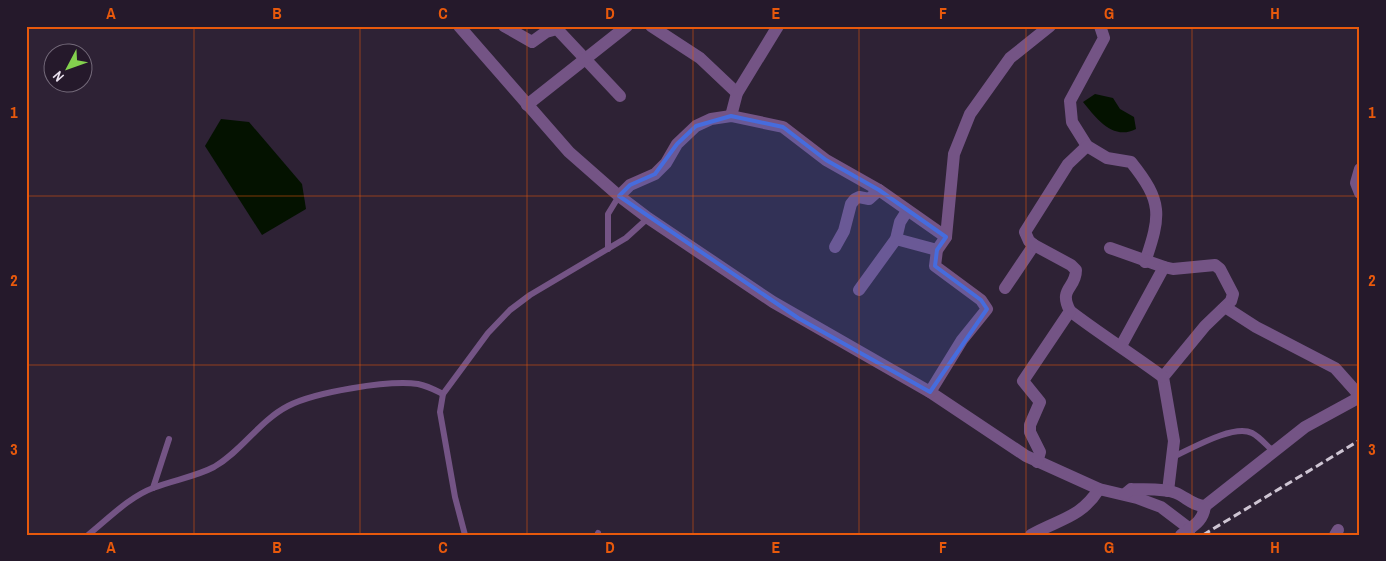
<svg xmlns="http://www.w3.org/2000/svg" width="1386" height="561" font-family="'Archivo Narrow',sans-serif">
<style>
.water{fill:#041200}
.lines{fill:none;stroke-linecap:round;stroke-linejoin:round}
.service{stroke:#745485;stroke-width:6}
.minor{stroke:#745485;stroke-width:12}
.rail{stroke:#cec5d3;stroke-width:3;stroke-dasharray:8 4;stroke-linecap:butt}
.marked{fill:#466cdd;fill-opacity:0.2;stroke:#466cdd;stroke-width:4;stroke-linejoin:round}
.grid{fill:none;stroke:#e8590c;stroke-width:1;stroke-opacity:0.55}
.neatline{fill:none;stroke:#e8590c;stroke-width:2}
.grid-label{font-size:16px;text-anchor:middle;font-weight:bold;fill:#e8590c}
</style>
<rect width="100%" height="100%" fill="#2e2235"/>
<g class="water">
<path d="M1095 94 1113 98 1120 109 1134 117 1136 129C1113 141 1096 118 1083 102Z"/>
<path d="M221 119 249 122 302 184 306 209 262 235 205 146Z"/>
</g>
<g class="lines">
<g class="service">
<path d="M608 249V214L619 196"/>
<path d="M1173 457C1191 449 1233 424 1252 433 1260 437 1267 446 1273 451"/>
<path d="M153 488 169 439"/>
<path d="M88 535C108 519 129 497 153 488 173 480 195 477 214 467 242 451 259 421 288 406 315 392 388 380 418 384 428 386 435 390 443 394"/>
<path d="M465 535 455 497 440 412 443 394 488 333 510 310 530 295 626 238 648 218"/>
<path d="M597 535 598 533"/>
</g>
<g class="minor">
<path d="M459 26 569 152 619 196 648 218 773 302 930 392 1026 456 1099 489 1137 498 1161 507 1190 529"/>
<path d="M504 26 532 42 546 32 557 29 620 96"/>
<path d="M651 26 700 58 737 93"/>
<path d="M1100 26 1104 38 1070 101 1072 122 1087 146 1107 158 1131 162C1163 202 1161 215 1145 262"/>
<path d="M527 105 627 26"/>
<path d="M731 116 737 93 778 26"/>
<path d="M1360 169 1356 183 1360 193"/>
<path d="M619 196 630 185 655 174 666 163 677 144 696 126 711 119 731 116 783 127 826 160 879 190 946 237"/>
<path d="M896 239 937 250"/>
<path d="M835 247 844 231 851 204 855 199 859 197 869 199 879 190"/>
<path d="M1110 248 1164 267 1173 269 1215 265 1220 269 1233 294 1231 301 1205 326 1163 377 1174 441 1168 491"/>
<path d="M1005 288 1034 245"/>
<path d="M859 290 896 239 900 222 907 211"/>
<path d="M1225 307 1256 327 1335 368 1360 396"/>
<path d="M1070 311C1100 334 1132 354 1163 377"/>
<path d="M1121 346 1164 267"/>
<path d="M930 392 962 340 987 309 981 300 935 266 937 250 946 237 954 154 970 114 1010 58 1050 26"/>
<path d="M1037 462 1040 452 1030 432V425L1040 402 1023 381 1070 311C1058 288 1076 289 1076 270L1071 265 1034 245 1029 241 1025 232 1068 164 1087 146"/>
<path d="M1125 494 1131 489C1144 490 1163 488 1176 493 1186 497 1193 506 1205 506L1305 427 1360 397"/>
<path d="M1031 535C1059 519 1081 518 1099 489"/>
<path d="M1181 535C1193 526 1203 522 1205 506"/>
<path d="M1335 535 1338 530"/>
</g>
<path class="rail" d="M1203 535 1360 440"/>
</g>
<path class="marked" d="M731 116 783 127 826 160 879 190 946 237 937 250 935 266 981 300 987 309 930 392 798 318 619 196 630 185 655 174 677 144 696 126Z"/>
<path class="grid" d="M194 26V535M360 26V535M527 26V535M693 26V535M859 26V535M1026 26V535M1192 26V535M26 196H1360M26 365H1360"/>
<rect width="1386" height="561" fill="none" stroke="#25192b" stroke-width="55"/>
<g transform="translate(68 68) rotate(229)"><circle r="24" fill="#25192b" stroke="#746a7a"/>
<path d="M0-4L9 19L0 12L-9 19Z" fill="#83d04e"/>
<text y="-8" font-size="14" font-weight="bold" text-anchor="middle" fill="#ebe3f0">N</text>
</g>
<rect x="28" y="28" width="1330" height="506" class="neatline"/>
<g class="grid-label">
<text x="111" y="19">A</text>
<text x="277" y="19">B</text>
<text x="443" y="19">C</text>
<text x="610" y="19">D</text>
<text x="776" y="19">E</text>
<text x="943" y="19">F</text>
<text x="1109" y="19">G</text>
<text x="1275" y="19">H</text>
<text x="14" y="118">1</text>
<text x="1372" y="118">1</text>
<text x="14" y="286">2</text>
<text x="1372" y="286">2</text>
<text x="14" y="455">3</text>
<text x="1372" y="455">3</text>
<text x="111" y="553">A</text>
<text x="277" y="553">B</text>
<text x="443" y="553">C</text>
<text x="610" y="553">D</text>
<text x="776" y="553">E</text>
<text x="943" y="553">F</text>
<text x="1109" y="553">G</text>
<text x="1275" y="553">H</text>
</g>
</svg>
